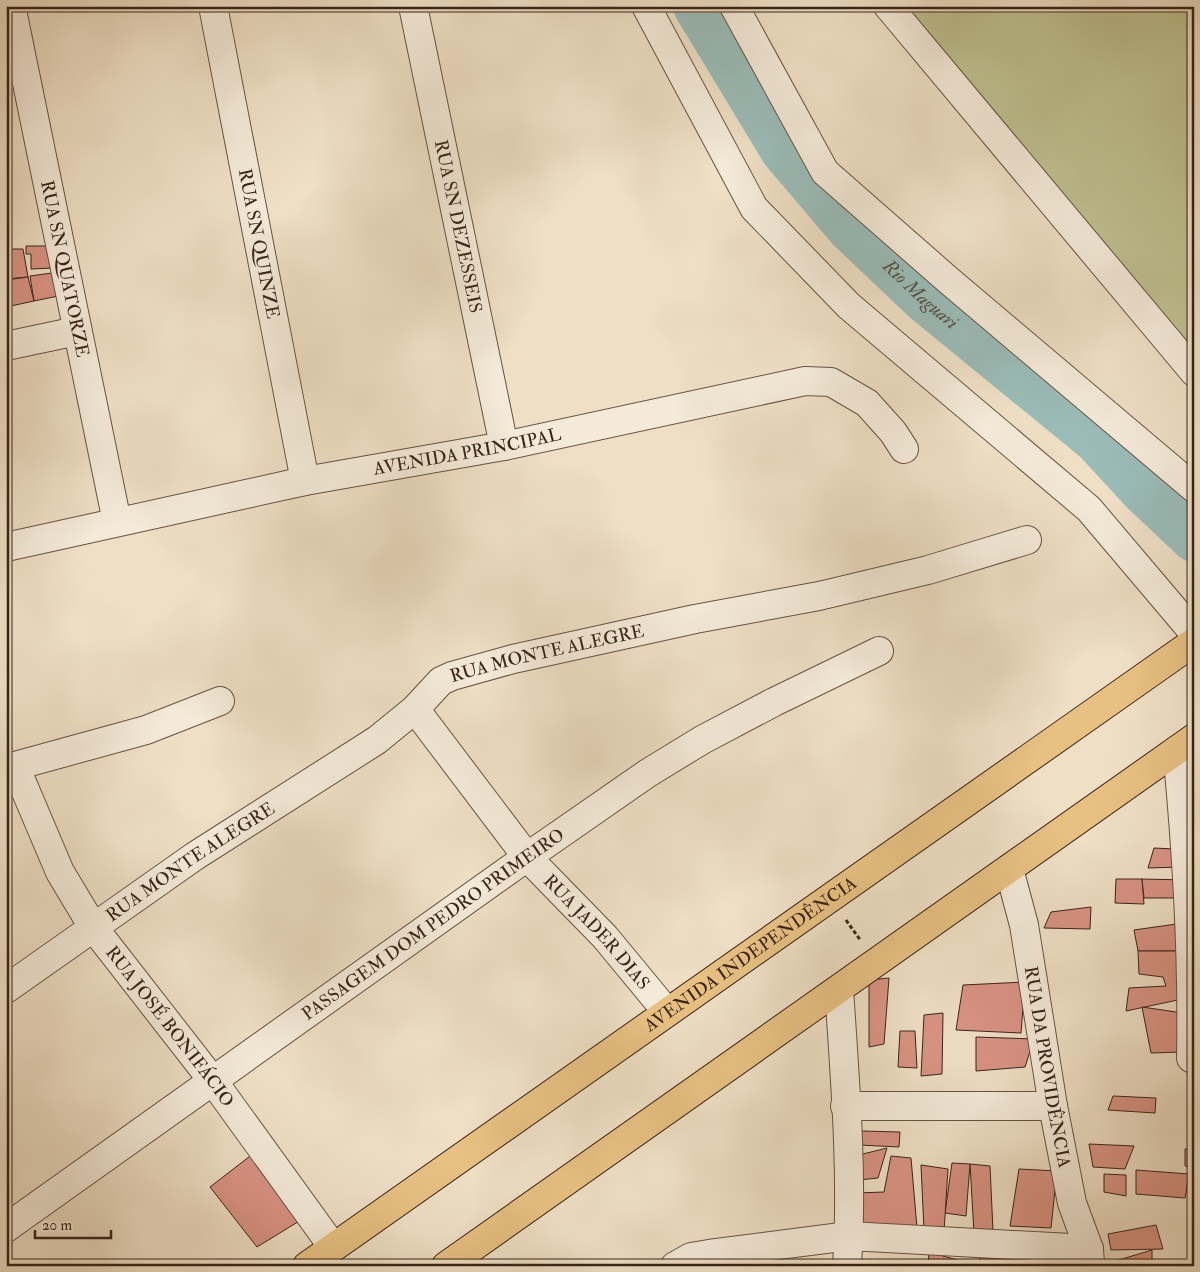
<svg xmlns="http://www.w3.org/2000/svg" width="1200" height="1272" font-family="'IM FELL Double Pica',serif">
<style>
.green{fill:#bfc090;stroke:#7c7254}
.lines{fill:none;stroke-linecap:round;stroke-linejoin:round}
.river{stroke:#9abcb8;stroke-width:46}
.building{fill:#d99384;stroke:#382418}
.minor-casing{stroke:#665343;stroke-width:30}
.major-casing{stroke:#382418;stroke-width:30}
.path{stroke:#382418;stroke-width:3;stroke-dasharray:4 2.5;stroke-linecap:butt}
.minor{stroke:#f4ead9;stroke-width:28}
.major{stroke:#e7c082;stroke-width:28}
.labels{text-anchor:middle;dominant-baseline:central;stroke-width:4;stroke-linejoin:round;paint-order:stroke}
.street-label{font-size:18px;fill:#382418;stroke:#f4ead9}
.water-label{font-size:19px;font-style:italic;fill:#555248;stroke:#f4ead9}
</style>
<rect width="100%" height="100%" fill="#eedfc5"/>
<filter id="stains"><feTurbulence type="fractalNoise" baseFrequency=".004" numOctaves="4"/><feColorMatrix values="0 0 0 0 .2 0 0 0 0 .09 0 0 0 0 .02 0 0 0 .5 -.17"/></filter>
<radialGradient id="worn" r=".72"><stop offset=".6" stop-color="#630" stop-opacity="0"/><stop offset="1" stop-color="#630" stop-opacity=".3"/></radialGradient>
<path class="green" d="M888 6H1194V359Z"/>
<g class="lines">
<path class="river" id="s1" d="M696 6 783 150 850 229 926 301 1096 440 1143 491 1194 539"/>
</g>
<g class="building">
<path d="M26 246H50L53 268 31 269V254H26Z"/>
<path d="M6 249H23L28 277 6 279Z"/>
<path d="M59 272 68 294 34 301 30 276Z"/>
<path d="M28 277 34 301 6 307V280Z"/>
<path d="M1154 848 1174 849 1181 867 1148 868Z"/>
<path d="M1116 879H1142L1144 904 1115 903Z"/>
<path d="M1142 879 1188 880 1177 898H1144Z"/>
<path d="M1091 907 1090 929 1044 928 1051 912Z"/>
<path d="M1191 922 1185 951H1138L1134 930Z"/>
<path d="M1138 951H1185L1192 997 1126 1011 1129 988 1166 986 1163 977 1139 974Z"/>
<path d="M889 978 884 1044 869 1047V980Z"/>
<path d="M1025 982 1021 1033 956 1030 963 985Z"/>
<path d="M1142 1007 1183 1013 1181 1052 1151 1053Z"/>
<path d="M943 1013 942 1074 921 1076 924 1015Z"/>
<path d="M900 1031H915L917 1068 898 1067Z"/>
<path d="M976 1037 1034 1039 1025 1067 976 1071Z"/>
<path d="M1113 1096 1156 1098 1155 1113 1108 1110Z"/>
<path d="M861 1131 900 1132 899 1147 859 1145Z"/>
<path d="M1089 1144 1134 1146 1125 1169 1093 1167Z"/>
<path d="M887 1148 878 1178 859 1180 855 1156Z"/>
<path d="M1185 1149H1194V1168L1185 1166Z"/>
<path d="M254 1153 301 1220 257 1247 210 1187Z"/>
<path d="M891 1156 911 1158 917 1228 848 1222 856 1193 884 1192Z"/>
<path d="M952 1163 970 1164 966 1216 945 1213Z"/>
<path d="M970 1164 990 1166 993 1231 974 1233Z"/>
<path d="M921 1165 948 1169 944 1232 924 1230Z"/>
<path d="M1019 1169 1057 1171 1051 1228 1010 1226Z"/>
<path d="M1136 1170 1189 1174 1185 1198 1136 1194Z"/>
<path d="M1104 1174 1126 1175V1196L1104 1192Z"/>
<path d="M1156 1225 1163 1249 1111 1250 1108 1234Z"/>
<path d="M979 1249 1006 1250 1007 1266H980Z"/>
<path d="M1152 1250V1266H1102V1265Z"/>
<path d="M929 1252 961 1261 960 1266H928Z"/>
<path d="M1030 1260H1057L1055 1266H1030Z"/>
</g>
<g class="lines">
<g class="minor-casing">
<g id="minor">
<path id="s2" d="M213 6 305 481"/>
<path id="s3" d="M413 6 504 446"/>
<path d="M646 6 754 208 849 306 1089 509 1194 633"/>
<path d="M734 6 825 172 947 279 1194 488"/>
<path d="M888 6 1194 372"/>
<path id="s4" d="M13 15 117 522"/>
<path d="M6 346 77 331"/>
<path id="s5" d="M6 547 305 481 504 446 805 381 831 382 867 403 893 432 904 449"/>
<path id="s6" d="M415 709 527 857 605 937 667 1012"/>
<path d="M1177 750C1187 853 1193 954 1191 1058"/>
<path id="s7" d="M15 766 60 872 93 927 213 1081 333 1247"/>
<path d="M6 771 15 766 146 730 220 701"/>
<path id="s8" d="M1009 869 1024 925 1053 1106 1072 1203 1089 1249 1090 1264"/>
<path id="s9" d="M6 989 195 856 377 740 415 709 441 681 452 676 513 659 695 619 819 596 928 570 1027 540"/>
<path d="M839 989C845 1080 853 1175 847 1266"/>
<path d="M845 1106H1053"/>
<path id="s10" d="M6 1228 527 857 648 773 702 740 774 702 879 651"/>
<path d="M675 1266 691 1257 709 1254 849 1236 1089 1249"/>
</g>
</g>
<g class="major-casing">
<g id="major">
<path id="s11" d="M307 1266 1194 642"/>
<path d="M446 1266 1194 738"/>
</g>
</g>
<path class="path" d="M846 920 861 941"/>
<use href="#minor" class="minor"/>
<use href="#major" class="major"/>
</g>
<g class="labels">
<g class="street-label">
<text stroke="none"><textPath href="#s3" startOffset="225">RUA SN DEZESSEIS</textPath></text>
<text stroke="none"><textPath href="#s2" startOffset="242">RUA SN QUINZE</textPath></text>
<text stroke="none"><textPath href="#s4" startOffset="259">RUA SN QUATORZE</textPath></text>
<text stroke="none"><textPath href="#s5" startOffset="471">AVENIDA PRINCIPAL</textPath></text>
<text stroke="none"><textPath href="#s9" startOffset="644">RUA MONTE ALEGRE</textPath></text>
<text stroke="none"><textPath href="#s9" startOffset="224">RUA MONTE ALEGRE</textPath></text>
<text stroke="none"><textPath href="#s10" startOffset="524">PASSAGEM DOM PEDRO PRIMEIRO</textPath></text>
<text stroke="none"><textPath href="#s6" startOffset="288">RUA JADER DIAS</textPath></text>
<text stroke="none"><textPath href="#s11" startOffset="542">AVENIDA INDEPENDÊNCIA</textPath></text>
<text stroke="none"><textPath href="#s7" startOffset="305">RUA JOSÉ BONIFÁCIO</textPath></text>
<text stroke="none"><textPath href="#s8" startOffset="202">RUA DA PROVIDÊNCIA</textPath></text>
</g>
<g class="water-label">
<text stroke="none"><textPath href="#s1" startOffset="368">Rio Maguari</textPath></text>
</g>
</g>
<rect width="1200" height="1272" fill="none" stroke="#eedfc5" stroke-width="25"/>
<rect x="8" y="8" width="1185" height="1257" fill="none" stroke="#382418" stroke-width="2.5"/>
<rect x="12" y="12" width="1175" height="1247" fill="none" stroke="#382418"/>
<path d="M35 1230v8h76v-8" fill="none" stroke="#382418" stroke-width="2.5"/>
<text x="42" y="1230" font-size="15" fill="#382418" stroke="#f4ead9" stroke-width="4" paint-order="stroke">20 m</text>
<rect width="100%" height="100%" filter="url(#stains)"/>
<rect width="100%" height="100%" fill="url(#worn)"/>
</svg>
